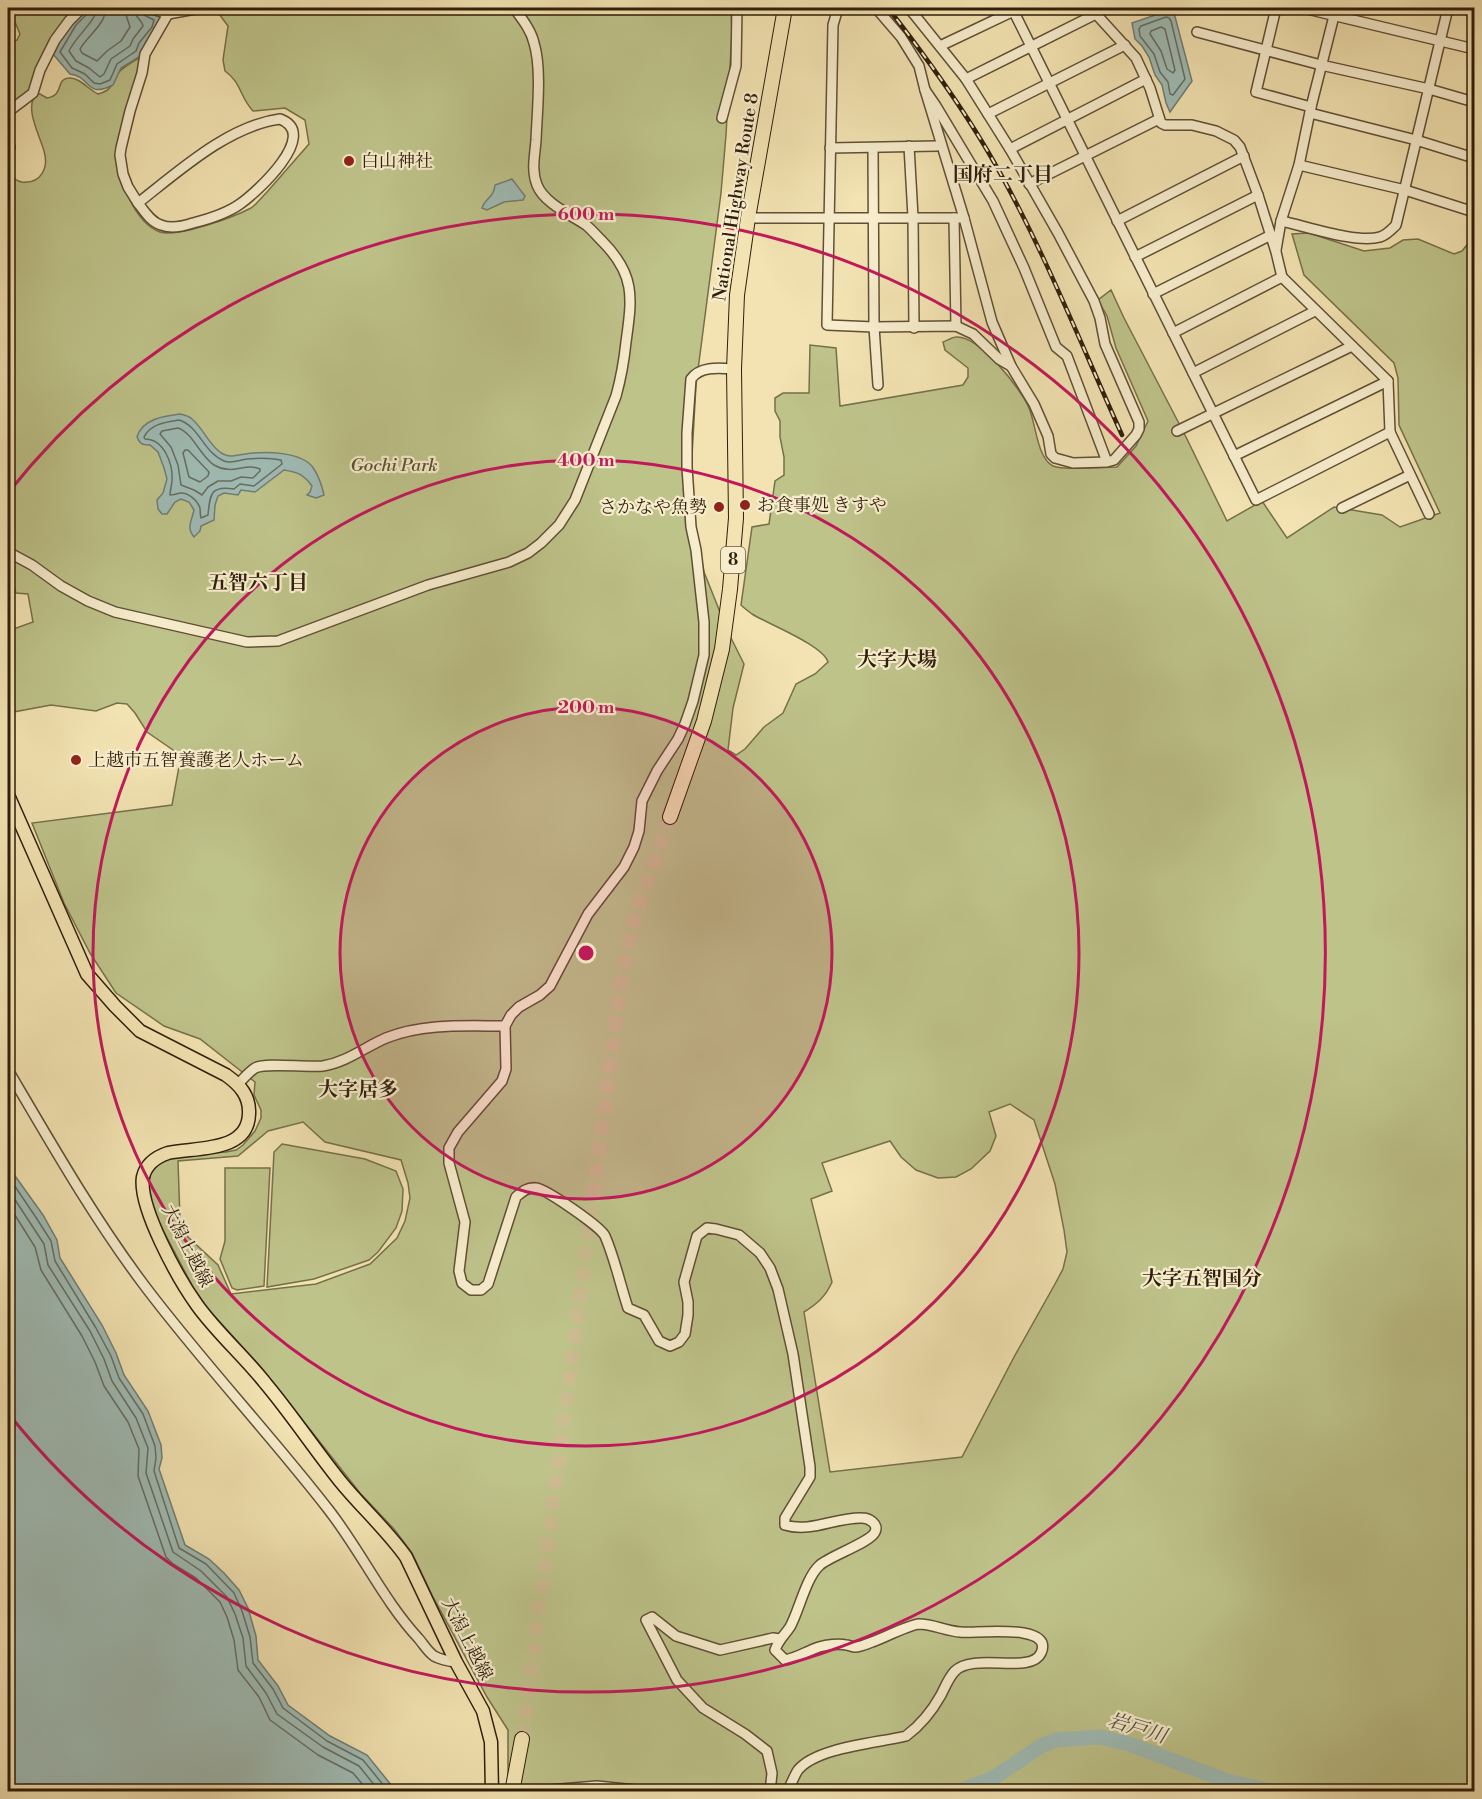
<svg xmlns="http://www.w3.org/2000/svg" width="1482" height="1799" font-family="'Libre Bodoni','Noto Serif JP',serif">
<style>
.green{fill:#bec38a;stroke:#76704a;stroke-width:1.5;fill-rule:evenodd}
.water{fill:#9fbcb6;stroke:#727d72;stroke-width:1.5}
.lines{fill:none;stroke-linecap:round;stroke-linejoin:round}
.shore{stroke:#676d60;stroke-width:1.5}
.river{stroke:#9fbcb6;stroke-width:15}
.highway-tunnel{stroke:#ccbc91;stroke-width:14;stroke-dasharray:14 7;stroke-linecap:butt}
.minor-casing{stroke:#604f35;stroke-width:12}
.major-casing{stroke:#2f1e0b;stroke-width:15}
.highway-casing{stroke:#2f1e0b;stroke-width:16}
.minor{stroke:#f7edcd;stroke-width:9}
.major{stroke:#f3e3b2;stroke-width:12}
.highway{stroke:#f3e3b2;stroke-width:14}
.rail-casing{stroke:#2f1e0b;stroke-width:4.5}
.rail{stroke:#f7edcd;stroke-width:2;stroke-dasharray:7;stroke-linecap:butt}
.ring{fill:none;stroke:#c2185b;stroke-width:3}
.poi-dot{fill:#8f2418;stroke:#f7edcd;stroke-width:2}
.labels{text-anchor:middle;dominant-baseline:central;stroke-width:4.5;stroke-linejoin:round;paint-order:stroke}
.shield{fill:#f7edcd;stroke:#6b5c45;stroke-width:1.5}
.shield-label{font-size:16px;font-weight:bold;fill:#2f1e0b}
.poi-label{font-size:18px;fill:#2f1e0b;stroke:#f7edcd;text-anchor:start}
.street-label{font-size:18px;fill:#2f1e0b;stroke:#f7edcd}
.park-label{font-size:18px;font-style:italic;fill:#5a5031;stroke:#f7edcd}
.neighbourhood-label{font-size:20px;font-weight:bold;fill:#2f1e0b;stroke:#f7edcd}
.water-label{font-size:20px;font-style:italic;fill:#514d3e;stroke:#f7edcd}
.centre{fill:#c2185b;stroke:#f7edcd;stroke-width:3}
.ring-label{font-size:18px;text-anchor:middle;font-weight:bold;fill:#c2185b;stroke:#f7edcd;stroke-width:4.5;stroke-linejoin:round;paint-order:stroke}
</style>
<rect width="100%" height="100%" fill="#f3e3b2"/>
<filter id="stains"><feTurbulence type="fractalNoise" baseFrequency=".00333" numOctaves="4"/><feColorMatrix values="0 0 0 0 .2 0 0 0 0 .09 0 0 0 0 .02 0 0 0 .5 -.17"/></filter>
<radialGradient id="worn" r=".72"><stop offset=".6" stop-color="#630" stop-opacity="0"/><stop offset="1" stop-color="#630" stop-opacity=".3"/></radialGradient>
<g class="green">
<path d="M8 8H57L58 10 78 8 30 90 8 108V45L17 40 20 34 15 22 8 19Z"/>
<path d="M223 8H731L732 32 726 135 721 193 696 385 691 474 693 517 704 572 728 632 744 664 733 708 728 750 736 755 745 749 764 727 783 713 796 684 815 674 828 662C823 645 768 624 752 614 748 611 744 608 741 605L752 527 769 524 775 481 784 475V457L780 437V421L775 411V398L783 393H809L810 345 836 348 840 406 963 385 968 377V368L945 350 943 342C947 341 952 337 956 337 979 335 1021 389 1029 408 1036 424 1037 458 1053 466 1063 471 1103 467 1117 467L1136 446 1148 421 1116 348 1107 316 1098 300 1111 290 1124 318 1185 435 1227 521 1262 501 1287 538 1334 507 1382 515 1400 527 1440 513 1399 425 1398 378 1394 363 1304 275 1292 234 1309 233 1364 251 1390 248 1403 240 1418 239 1454 254 1462 251 1474 236V1791H511L508 1780V1730L487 1697 432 1595 412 1553 394 1529 360 1493 260 1366 207 1308 194 1289 154 1213 148 1190 150 1175 157 1165 174 1156 226 1152 236 1150 243 1145 255 1131 261 1118V1110L254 1095 255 1082 200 1039 164 1026 116 993 90 953 64 903 32 823 172 805 180 761 173 750 147 732 135 713 127 704 117 703 96 711 51 705 8 713V631L33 622 28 594 16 593 8 570V171C12 176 15 181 22 182 41 184 49 168 44 151 40 136 24 108 36 94H40L47 98C65 95 55 79 69 78 79 77 89 90 98 94 113 90 110 85 118 73 123 67 132 62 139 58 144 79 117 125 117 151 117 176 134 223 160 232 177 238 234 217 251 208 257 204 262 197 267 192 281 176 295 160 309 144L305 120 285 108 253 111C239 96 242 83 225 71L223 60 228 26 219 14ZM1010 1104 1034 1120 1055 1184 1064 1230 1067 1252 1063 1269 1055 1284 1014 1357 962 1457 830 1472 804 1312C817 1304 826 1296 832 1282L811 1199 832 1191 822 1163 890 1141 901 1157 916 1170 938 1178 956 1177 971 1169 990 1151 996 1136 989 1112ZM303 1122 325 1142 401 1160 408 1183 410 1198 405 1221 397 1238 370 1264 316 1284 231 1294 218 1265 188 1237 180 1219 178 1161 238 1156 268 1131Z"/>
<path d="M282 1144 365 1159 396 1171 403 1189 402 1211 396 1228 378 1252 369 1260 314 1279 267 1287 274 1152Z"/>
<path d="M225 1168H270L264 1286 237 1290 232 1288 220 1259 225 1241Z"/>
</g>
<g class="water">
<path d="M85 8H139L164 16 157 30 144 46 142 55 121 68 113 85C85 99 92 77 70 74L52 53 58 41Z"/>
<path d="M1173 9 1192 81 1170 112 1166 103 1162 85 1155 75 1149 57 1142 46 1135 39 1132 23Z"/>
<path d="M512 179 525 196 523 200 504 202 487 210 482 208C485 198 494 198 495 185Z"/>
<path d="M180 414C184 415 189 416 192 419 204 429 209 446 223 454 231 458 236 455 245 454 264 451 303 451 314 469 319 477 322 486 324 495L316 498 307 495 310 492 312 486C304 475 298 472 284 470L255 492 241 490 238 495 224 493 218 496 215 505 214 520 201 526 200 531 194 537C186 528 192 520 194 510L189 502 181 499 175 502 167 514H162L158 509 157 500 163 493 167 479 164 468 158 452 150 445C142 445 140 444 137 437 142 419 164 416 180 414Z"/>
<path d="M8 1166 43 1215 57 1240 60 1258 102 1325 116 1353 124 1375 148 1411 161 1445 162 1458 159 1469 185 1545 209 1559 224 1573 239 1590 248 1608 256 1636 258 1660 278 1686 288 1705 330 1736 367 1755 396 1791H8Z"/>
</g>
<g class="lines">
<g class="shore">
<path d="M89 8 88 13 76 25 60 52 72 68 85 74 94 83 100 84 110 80 117 64 136 51 139 43 152 27 154 20 144 15 142 8"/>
<path d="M97 8C96 21 76 36 69 51L76 61 89 68 100 77 104 74 111 59 130 46 133 39 143 26C142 20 134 17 134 8"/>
<path d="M106 8C105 25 88 35 80 49L82 53 97 61 107 51 121 41 130 27 126 15 125 8"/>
<path d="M1166 17 1169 18 1171 21 1185 79 1173 95 1170 94 1168 82 1160 72 1154 54 1140 36 1139 29 1141 26Z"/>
<path d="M1161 27 1165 29 1175 70 1173 73 1167 69 1161 51 1150 34 1151 31Z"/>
<path d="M179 420C199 426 204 453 224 461 232 464 239 460 247 459 258 458 271 458 281 460L282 464 254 486 240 484 234 489C210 485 210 495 208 515L201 518C200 514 200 511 200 508 197 500 188 492 180 493 177 494 174 495 170 495 170 490 172 485 172 480 173 464 164 439 145 439L144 437C150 424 166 422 179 420Z"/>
<path d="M178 428C192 432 201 457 214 465 233 476 244 462 260 469V471L253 478 241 477 231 481H218L208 487 202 495 194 490 181 485 178 465 171 447 160 434 162 431Z"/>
<path d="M185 450H188L209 472 208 476 200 482 189 477 183 453Z"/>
<path d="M8 1176 37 1219 51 1241 55 1261 96 1328 111 1356 119 1378 143 1414 155 1446 156 1458 154 1471 179 1548 206 1564 234 1593 242 1611 250 1637 253 1663 273 1689 283 1708 327 1741 363 1760 389 1792"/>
<path d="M8 1189 44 1244 48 1265 90 1331 104 1359 112 1381 136 1418 148 1448 146 1473 173 1552 201 1571 227 1597 235 1614 243 1638 246 1666 266 1693 277 1714 323 1747 359 1766 380 1792"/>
<path d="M8 1204 35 1247 41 1270 82 1336 95 1362 104 1386 128 1422 139 1449 138 1476 166 1557 173 1564 196 1578 220 1602 227 1617 234 1640 238 1670 259 1697 270 1720 318 1755 353 1773 369 1792"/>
</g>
<path class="river" d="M958 1792 995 1777 1041 1746 1056 1740 1100 1737 1129 1744 1227 1781 1276 1792"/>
<path class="highway-tunnel" d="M522 1739 623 968 636 914 670 817"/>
<g class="minor-casing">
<g id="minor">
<path d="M149 8 168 14 201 8"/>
<path d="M838 8 833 25 827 325 874 327 956 326 973 334 999 359 1011 366"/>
<path d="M876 8 901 37 919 66 925 90"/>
<path d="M909 8 966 79 1010 149 1058 233 1094 301 1100 318 1105 344 1139 422V429L1136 435 1114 460 1107 462 1073 463 1055 458 1051 454 1048 436 1034 404 1011 366 992 322 964 218 925 90 936 106 993 201 1024 268 1056 347 1067 356 1107 462"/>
<path d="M1012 8 1256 500 1390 432"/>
<path d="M1094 8 1096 14 1136 58 1150 88 1161 123 1165 125H1192L1216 131 1234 140 1240 147 1258 195 1276 252 1282 277 1388 381 1390 432 1429 514"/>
<path d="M1276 8 1256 92 1311 107"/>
<path d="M1303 8 1474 49"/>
<path d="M913 13 925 8"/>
<path d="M1197 32 1321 65 1429 89 1474 102"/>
<path d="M940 46 1020 8"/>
<path d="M966 79 1096 14"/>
<path d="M8 112 33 93 40 70 55 40 69 21 82 8"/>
<path d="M1310 113 1416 140 1474 158"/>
<path d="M988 114 1125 45"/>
<path d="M722 118 736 66 737 8"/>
<path d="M280 119C321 134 256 193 240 204 226 214 209 219 193 223 184 226 170 229 161 225 151 222 144 211 138 203 179 171 228 126 280 119Z"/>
<path d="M909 146 913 217 914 328"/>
<path d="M8 148 10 147"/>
<path d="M830 148 937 146"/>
<path d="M873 148 874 327 878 385"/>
<path d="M1010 149 1146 79"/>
<path d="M1299 165 1405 190 1474 212"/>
<path d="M1029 184 1159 119"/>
<path d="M138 203 128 187 123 174 120 155 121 148 130 111 142 73 145 54 168 14"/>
<path d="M748 218H964"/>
<path d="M954 218 956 326"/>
<path d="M1117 221 1244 156"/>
<path d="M1281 221C1306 226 1357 244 1380 237 1387 235 1391 230 1396 225L1448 8"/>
<path d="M1276 250 1281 221 1299 165 1311 107 1336 8"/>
<path d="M1135 257 1258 195"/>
<path d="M1153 294 1271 235"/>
<path d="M1173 333 1282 277"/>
<path d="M734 369C719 368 700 366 691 379L687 433V467L691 527 696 550 704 622V655L693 701 685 724 678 739 657 771 642 801 639 831 634 847 624 867 588 914 550 986 540 995 519 1007 511 1015 505 1026 506 1069 502 1081 458 1132 449 1148V1163L465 1222 459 1271 462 1283 471 1290H481L488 1284 516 1197C522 1192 527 1187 536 1188 546 1189 601 1227 605 1236 615 1259 620 1284 628 1308L644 1315 659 1341 670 1346 679 1342 685 1334 688 1315V1302L684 1282 697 1236 707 1228 716 1229 739 1235 760 1253 770 1268 778 1289 793 1354 810 1467V1477L785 1518V1525C811 1533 836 1517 862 1518 869 1518 879 1524 875 1532 871 1542 830 1556 820 1565 806 1577 799 1611 790 1627 784 1636 779 1639 775 1650L785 1660C797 1658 807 1651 819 1647 826 1645 839 1643 846 1645 849 1645 852 1647 855 1647 860 1647 867 1644 872 1642 884 1638 908 1625 919 1624 933 1624 946 1631 960 1632 972 1634 1055 1622 1041 1653 1031 1675 974 1652 955 1671 949 1677 945 1687 941 1695 932 1711 921 1725 906 1736 878 1743 817 1747 798 1770 794 1776 791 1785 787 1792"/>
<path d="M1193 373 1315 311"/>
<path d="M1177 431 1352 346"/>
<path d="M1234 456 1388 381"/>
<path d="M1342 508 1410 475"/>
<path d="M8 552 32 565 61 586 88 601 115 612 247 642 278 641 428 585 509 562 528 553 541 543 559 525 575 500 616 396C621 378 624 361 626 342 632 298 636 275 602 241 597 236 592 230 586 225 571 215 544 203 537 185 531 170 535 155 536 140 537 113 542 69 534 43 531 30 522 19 514 8"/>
<path d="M8 1070C51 1143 93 1217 144 1285 202 1362 269 1433 328 1509 361 1551 383 1600 419 1639 424 1645 428 1652 434 1656 441 1660 448 1661 456 1662"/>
<path d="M238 1084C243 1079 249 1072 255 1068 266 1062 307 1068 323 1066 347 1062 365 1047 386 1038 423 1023 466 1026 505 1026"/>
<path d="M525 1792 597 1786 655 1792"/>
<path d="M770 1792 772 1773 767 1751 745 1734 703 1708 677 1680 646 1620 652 1617 676 1636 720 1650 773 1638 780 1639"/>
</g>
</g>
<g class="major-casing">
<path id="major" d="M8 795 87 974 115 1006 140 1031 226 1075C240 1085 250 1096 249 1114 248 1153 195 1147 168 1153 156 1157 146 1164 143 1177 138 1207 179 1280 197 1305 217 1333 245 1357 266 1384 292 1415 315 1450 340 1481 361 1507 387 1530 406 1557L456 1662 483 1711 491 1742 492 1792"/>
</g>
<g class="highway-casing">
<g id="highway">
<path d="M670 817 704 721 722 649 730 589 736 518 734 369 737 295 748 218 785 8"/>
<path d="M512 1792 522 1739"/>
</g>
</g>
<use href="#minor" class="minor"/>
<use href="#major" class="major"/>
<use href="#highway" class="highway"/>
<g class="rail-casing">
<path id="rail" d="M888 8C923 53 958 101 987 150 1040 240 1079 340 1122 435"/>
</g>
<use href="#rail" class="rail"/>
</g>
<circle cx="586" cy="953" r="246" fill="#c2185b" fill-opacity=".12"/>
<g class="ring">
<circle cx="586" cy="953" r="246"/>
<circle cx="586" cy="953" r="493"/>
<path d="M8 493A739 739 0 1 1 8 1413"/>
</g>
<g class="poi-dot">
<circle cx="349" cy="161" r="6"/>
<circle cx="745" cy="505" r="6"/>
<circle cx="719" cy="507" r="6"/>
<circle cx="76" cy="760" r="6"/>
</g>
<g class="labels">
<rect class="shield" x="721" y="547" width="24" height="26" rx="4.5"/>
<g class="shield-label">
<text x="733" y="560">8</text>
</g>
<g class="poi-label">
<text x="361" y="161">白山神社</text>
<text x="757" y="505">お食事処 きすや</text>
<text x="707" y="507" text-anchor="end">さかなや魚勢</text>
<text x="88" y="760">上越市五智養護老人ホーム</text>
</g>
<g class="street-label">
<text transform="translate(736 197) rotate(-81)">National Highway Route 8</text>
<text transform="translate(187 1246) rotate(63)">大潟上越線</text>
<text transform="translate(467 1639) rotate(63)">大潟上越線</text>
</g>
<g class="park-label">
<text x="394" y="465">Gochi Park</text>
</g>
<g class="neighbourhood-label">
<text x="1003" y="175">国府二丁目</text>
<text x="258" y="583">五智六丁目</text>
<text x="897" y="660">大字大場</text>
<text x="358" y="1090">大字居多</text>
<text x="1202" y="1279">大字五智国分</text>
</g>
<g class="water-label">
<text transform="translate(1137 1729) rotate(17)">岩戸川</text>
</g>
</g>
<circle cx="586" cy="953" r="9" class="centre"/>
<g class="ring-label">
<text x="586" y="220">600 m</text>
<text x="586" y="466">400 m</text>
<text x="586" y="713">200 m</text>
</g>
<rect width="1482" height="1799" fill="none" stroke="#f3e3b2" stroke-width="30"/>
<rect x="9" y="9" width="1464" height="1781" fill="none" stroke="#2f1e0b" stroke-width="3"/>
<rect x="15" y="15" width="1452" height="1769" fill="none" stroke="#2f1e0b" stroke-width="1.5"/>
<rect width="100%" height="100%" filter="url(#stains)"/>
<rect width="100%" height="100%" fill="url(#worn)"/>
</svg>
